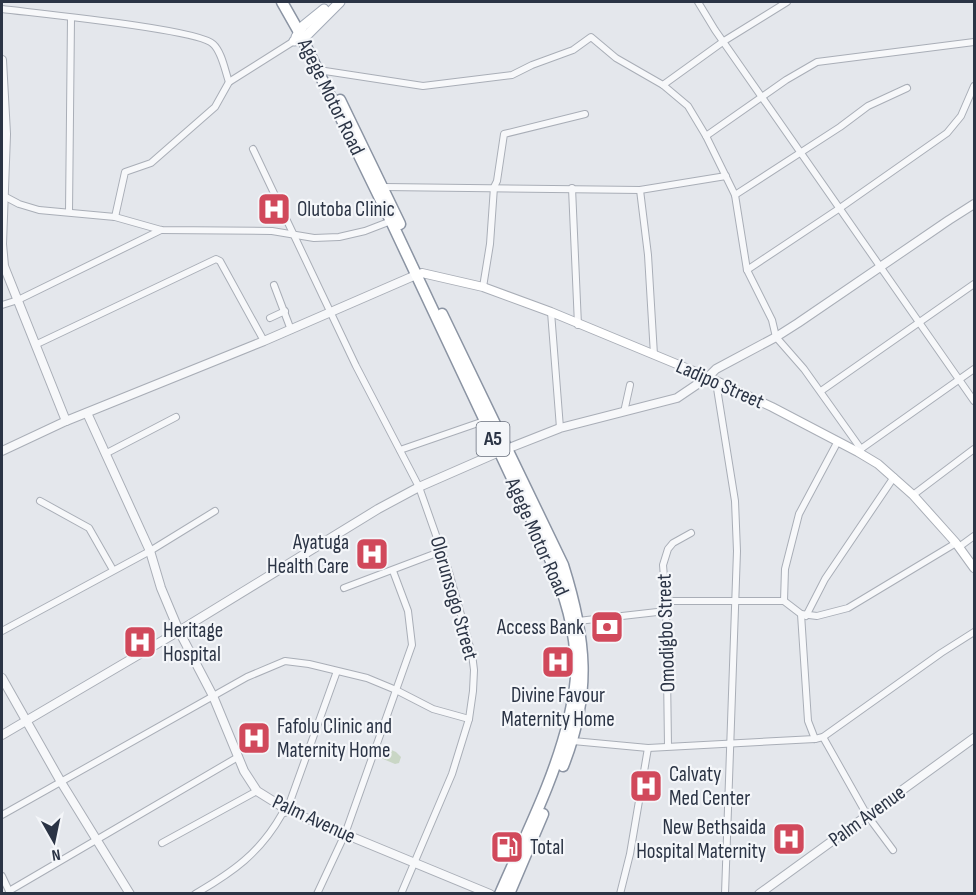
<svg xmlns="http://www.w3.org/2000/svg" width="976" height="895" font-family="'Sofia Sans Condensed',sans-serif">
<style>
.green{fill:#c9d6c5}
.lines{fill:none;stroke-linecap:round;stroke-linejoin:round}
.minor-casing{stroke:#a9aeb7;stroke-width:8}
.tertiary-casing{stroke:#a9aeb7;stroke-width:10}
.secondary-casing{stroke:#a9aeb7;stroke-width:10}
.primary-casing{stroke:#a3abb8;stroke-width:11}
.trunk-casing{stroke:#8b94a3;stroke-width:13}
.minor{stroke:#f7f8fa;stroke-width:6}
.tertiary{stroke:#f7f8fa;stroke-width:8}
.secondary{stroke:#fff;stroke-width:8}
.primary{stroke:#fff;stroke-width:9}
.trunk{stroke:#fff;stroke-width:10}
.labels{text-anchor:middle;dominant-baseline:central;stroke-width:4.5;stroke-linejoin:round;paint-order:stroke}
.shield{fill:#f4f6f9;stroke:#676e7b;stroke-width:1.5}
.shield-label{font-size:20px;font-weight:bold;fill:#2b3445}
.street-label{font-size:21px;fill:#2b3445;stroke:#f4f6f9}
.poi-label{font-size:21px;fill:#2b3445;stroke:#f4f6f9;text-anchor:start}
</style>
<rect width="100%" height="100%" fill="#e4e7ec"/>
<path class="green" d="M380 745 396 752 401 757 399 763 395 764 376 756Z"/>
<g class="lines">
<g class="minor-casing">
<g id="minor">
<path d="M698 2 715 30 974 401"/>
<path d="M2 9C33 13 199 29 213 44 222 52 225 71 229 82"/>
<path d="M325 71 423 86 512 75 532 65 573 50 591 37 616 58 663 85 724 41 787 2"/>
<path d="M663 85 688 106 706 136 735 195 747 270 772 320 776 337 804 369 861 449"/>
<path d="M706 136 786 80 817 62 974 42"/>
<path d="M253 149 356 366 419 487 449 572 472 654 474 670 473 691 469 719 452 774 401 894"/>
<path d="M384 187 640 190 726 176"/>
<path d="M572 188 578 325"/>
<path d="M640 190 648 255 654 355"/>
<path d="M2 195 19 204 39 210 115 217 161 230 272 231 314 238 339 237 365 231 391 221"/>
<path d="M735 195 840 127 868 106 907 88"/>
<path d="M69 212 71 18"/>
<path d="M115 217 125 172 151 163 215 107 229 82 294 41"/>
<path d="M747 270 840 208 947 133 961 116 974 86"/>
<path d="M274 285 291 330"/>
<path d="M483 287 490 244 494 187 497 181 504 134 585 114"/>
<path d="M2 305 18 300 161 230"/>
<path d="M551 312 560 428"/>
<path d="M270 318 285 311"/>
<path d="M35 345 216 259 220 261 264 341"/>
<path d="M716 382 735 501 737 551 725 894"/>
<path d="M821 391 974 284"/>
<path d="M624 412 630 385"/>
<path d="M400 450 484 421"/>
<path d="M858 451 974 369"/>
<path d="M105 454 176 417"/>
<path d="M913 495 974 449"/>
<path d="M40 501 89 528 113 570"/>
<path d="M959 547 974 536"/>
<path d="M344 588 442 551"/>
<path d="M666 601H784L801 614 817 616 848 608 956 543"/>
<path d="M784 601 785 569 799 514 838 441"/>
<path d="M801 614 808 721 815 739"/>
<path d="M806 616 825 579 894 477"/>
<path d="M578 621 666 611"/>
<path d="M2 631 150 551 215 511"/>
<path d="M823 737 867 815 893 850"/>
<path d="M573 741 648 748 815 739 823 737 941 653 974 632"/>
<path d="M668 746 666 601 663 565 668 549 673 543 691 533"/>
<path d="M287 810 337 671"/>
<path d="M2 815 247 677 285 661 309 664 367 678 396 690 433 709 469 719"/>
<path d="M162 843 257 791"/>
<path d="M2 876 10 893"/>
<path d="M9 891 238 757"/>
<path d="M195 894C233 872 260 853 282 814L289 811"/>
<path d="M317 894 345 834 412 645 408 611 393 571"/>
<path d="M620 894 630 854 648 748"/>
</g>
</g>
<g class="tertiary-casing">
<g id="tertiary">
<path d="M2 60 6 134 2 244 4 266 66 421"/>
<path d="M87 413 150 551 161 588 179 631 213 696 244 771 257 791 289 811 490 894"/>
<path d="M2 451 66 421 264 341 416 275"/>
<path d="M2 678 61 782 130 894"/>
<path d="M2 735 179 631 378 509 419 487 499 452 560 428 677 398 708 377 716 369 776 337 798 323 949 220 974 204"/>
<path d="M759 894 974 738"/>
</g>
</g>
<g class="secondary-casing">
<path id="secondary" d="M416 275 422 273 483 287 551 312 708 377 772 407 858 452 878 464 913 495 956 543 974 568"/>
</g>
<g class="primary-casing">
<g id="primary">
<path d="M296 37 303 26 324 9"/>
<path d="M294 41 302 40 340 2"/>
</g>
</g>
<g class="trunk-casing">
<g id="trunk">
<path d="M282 2 299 32 391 221 550 559C565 595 576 630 576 669 577 686 572 703 569 719 554 781 525 836 500 894"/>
<path d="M340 100 400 224"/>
<path d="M442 314 563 565C586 638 592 693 563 766"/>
<path d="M509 894 543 814"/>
</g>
</g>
<use href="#minor" class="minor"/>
<use href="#tertiary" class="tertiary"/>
<use href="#secondary" class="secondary"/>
<use href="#primary" class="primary"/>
<use href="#trunk" class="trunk"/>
</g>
<defs>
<g id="hospital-square" transform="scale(1.725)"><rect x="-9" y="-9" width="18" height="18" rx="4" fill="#d1495b" stroke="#f4f6f9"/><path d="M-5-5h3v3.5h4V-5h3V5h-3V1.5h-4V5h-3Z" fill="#fff"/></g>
<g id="bank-square" transform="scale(1.725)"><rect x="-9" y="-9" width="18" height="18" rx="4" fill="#d1495b" stroke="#f4f6f9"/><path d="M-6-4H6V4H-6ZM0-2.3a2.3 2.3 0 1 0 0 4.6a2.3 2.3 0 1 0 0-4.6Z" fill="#fff"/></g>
<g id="fuel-square" transform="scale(1.725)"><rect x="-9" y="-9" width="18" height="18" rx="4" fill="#d1495b" stroke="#f4f6f9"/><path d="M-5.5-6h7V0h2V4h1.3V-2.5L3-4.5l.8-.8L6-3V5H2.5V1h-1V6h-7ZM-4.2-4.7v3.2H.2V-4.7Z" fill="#fff"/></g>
</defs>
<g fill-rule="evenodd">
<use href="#hospital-square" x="274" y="209"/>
<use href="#hospital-square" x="372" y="554"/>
<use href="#bank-square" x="607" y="627"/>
<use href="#hospital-square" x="140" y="642"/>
<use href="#hospital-square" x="558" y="662"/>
<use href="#hospital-square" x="254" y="738"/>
<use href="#hospital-square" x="646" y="786"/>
<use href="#hospital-square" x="789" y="839"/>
<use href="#fuel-square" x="507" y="847"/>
</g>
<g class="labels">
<rect class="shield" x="476.5" y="422" width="33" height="34" rx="4.5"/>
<g class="shield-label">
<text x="493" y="439">A5</text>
</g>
<g class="street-label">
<text transform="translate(331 97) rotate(64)">Agege Motor Road</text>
<text transform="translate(720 384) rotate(24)">Ladipo Street</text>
<text transform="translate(537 537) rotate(66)">Agege Motor Road</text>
<text transform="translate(454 598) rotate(74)">Olorunsogo Street</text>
<text transform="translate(666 633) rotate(-92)">Omodigbo Street</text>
<text transform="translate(867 816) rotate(-36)">Palm Avenue</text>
<text transform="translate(314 819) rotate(25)">Palm Avenue</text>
</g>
<g class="poi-label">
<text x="297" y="209">Olutoba Clinic</text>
<text x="349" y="542" text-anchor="end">Ayatuga<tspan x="349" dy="24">Health Care</tspan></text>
<text x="584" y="627" text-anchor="end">Access Bank</text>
<text x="163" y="630">Heritage<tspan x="163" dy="24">Hospital</tspan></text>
<text x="558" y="695" text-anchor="middle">Divine Favour<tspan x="558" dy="24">Maternity Home</tspan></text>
<text x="277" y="726">Fafolu Clinic and<tspan x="277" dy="24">Maternity Home</tspan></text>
<text x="669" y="774">Calvaty<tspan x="669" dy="24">Med Center</tspan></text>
<text x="766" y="827" text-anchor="end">New Bethsaida<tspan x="766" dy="24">Hospital Maternity</tspan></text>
<text x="530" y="847">Total</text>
</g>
</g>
<rect width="976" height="895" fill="none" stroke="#2b3445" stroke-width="6"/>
<g transform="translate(54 841) rotate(171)" stroke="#f4f6f9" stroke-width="4.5" paint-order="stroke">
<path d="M0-4.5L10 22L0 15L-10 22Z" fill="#2b3445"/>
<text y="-9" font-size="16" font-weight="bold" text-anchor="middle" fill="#2b3445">N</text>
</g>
</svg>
